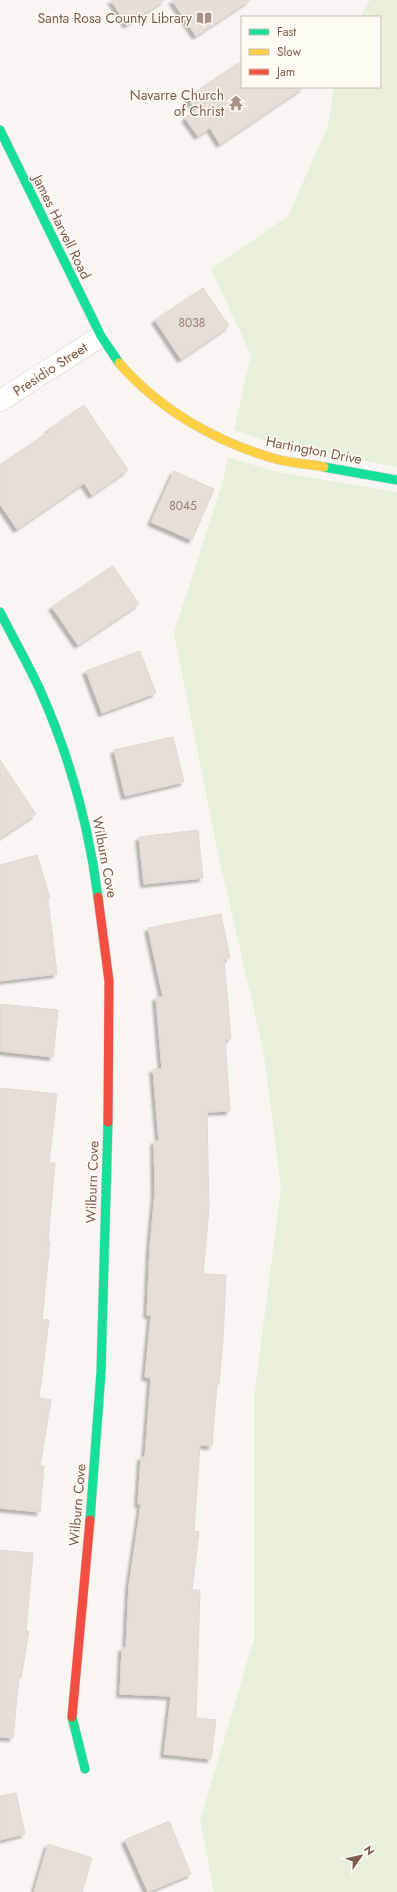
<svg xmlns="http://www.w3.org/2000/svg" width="397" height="1892" font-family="Jost,sans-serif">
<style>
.green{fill:#e7f0db}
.building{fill:#e6ded7;stroke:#e2d8d2;filter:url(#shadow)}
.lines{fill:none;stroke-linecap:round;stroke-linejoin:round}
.street-casing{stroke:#d7d1cb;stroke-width:22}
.fast-casing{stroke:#d9d2cb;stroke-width:10}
.slow-casing{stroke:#d9d2cb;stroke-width:10}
.jam-casing{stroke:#d9d2cb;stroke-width:10}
.street{stroke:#fefefd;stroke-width:21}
.fast{stroke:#16e098;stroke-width:9}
.slow{stroke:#ffcf43;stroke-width:9}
.jam{stroke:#f24e42;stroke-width:9}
.labels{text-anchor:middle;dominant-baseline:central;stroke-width:3;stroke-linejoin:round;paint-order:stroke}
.number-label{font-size:12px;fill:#977e72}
.poi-label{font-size:14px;fill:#7a5c4d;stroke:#fffaf3;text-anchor:end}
.street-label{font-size:14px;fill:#7a5c4d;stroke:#fffaf3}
</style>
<defs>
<filter id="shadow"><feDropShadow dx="-3.5" dy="3.5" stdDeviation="1" flood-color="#0004"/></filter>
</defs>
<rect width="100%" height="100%" fill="#f9f5f0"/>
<g class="green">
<path d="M370 0H397V467L282 446 234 430 251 355 211 269 288 216 328 126 334 87H380V17H360Z"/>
<path d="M228 457 273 471 397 492V1892H214L200 1820 254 1639V1399L281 1186 263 1049 219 858 174 633 222 484Z"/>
</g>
<g class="building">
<path d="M111 0H165L127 25Z"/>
<path d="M172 0H250L196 36Z"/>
<path d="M242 61V87H304L220 144 210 128 198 136 185 118 196 110 188 97Z"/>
<path d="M203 288 229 326 181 359 155 320Z"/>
<path d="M84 405 128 470 92 495 84 483 17 529 0 504V465L49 432 48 430Z"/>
<path d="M174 471 214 489 192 540 151 522Z"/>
<path d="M113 566 139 604 78 645 52 607Z"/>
<path d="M140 651 156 693 102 713 86 671Z"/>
<path d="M173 737 184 782 125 796 114 750Z"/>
<path d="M0 760 36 814 0 838Z"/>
<path d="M198 830 203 878 144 884 139 837Z"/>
<path d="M37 855 50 898 48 899 57 974 0 981V865Z"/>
<path d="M221 914 230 958 224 959 231 1039H225L230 1111 207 1112 209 1209 203 1274 226 1275 223 1339 219 1384H217L212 1446 200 1445 194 1531 199 1532 192 1590H200L196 1718 216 1720 211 1759 164 1754 171 1696 120 1694 122 1648H126L129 1586 141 1504H138L141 1457H145L151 1378 145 1377 151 1315H147L150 1247 155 1193 154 1141H159L153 1069H162L156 997H163L148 928Z"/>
<path d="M1 1004 58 1010 53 1057 0 1051Z"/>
<path d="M0 1088 57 1094 49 1163H55L48 1241 50 1242 42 1319 49 1320 39 1398 51 1400 40 1466H44L40 1512 0 1508Z"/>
<path d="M0 1550 33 1553 26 1631H29L21 1678 19 1677 13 1738 0 1737Z"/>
<path d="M16 1793 25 1834 0 1840V1796Z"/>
<path d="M169 1821 191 1874 148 1892 125 1840Z"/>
<path d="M48 1844 92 1858 82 1892H34Z"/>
</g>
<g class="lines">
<g class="street-casing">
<path id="street" d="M0 401 101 336"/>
</g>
<g class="fast-casing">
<g id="fast">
<path d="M0 130 101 336 119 363"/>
<path d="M324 467 397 480"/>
<path d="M0 612C13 638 28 664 40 690 69 755 89 826 98 897"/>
<path d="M90 1520 101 1372 108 1122"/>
<path d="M72 1717 85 1769"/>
</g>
</g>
<g class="slow-casing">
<path id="slow" d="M119 363C160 410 216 442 276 459 291 463 308 464 324 467"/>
</g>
<g class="jam-casing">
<g id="jam">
<path d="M98 897 109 981 108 1122"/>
<path d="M72 1717 90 1520"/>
</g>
</g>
<use href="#street" class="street"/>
<use href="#fast" class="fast"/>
<use href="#slow" class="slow"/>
<use href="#jam" class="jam"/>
</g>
<defs>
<g id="library-bare" transform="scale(1.2)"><path d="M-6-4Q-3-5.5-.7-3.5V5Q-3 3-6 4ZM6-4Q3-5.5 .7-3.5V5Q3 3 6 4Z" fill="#a69286" stroke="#fffaf3" stroke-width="2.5" paint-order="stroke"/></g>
<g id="temple-bare" transform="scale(1.2)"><path d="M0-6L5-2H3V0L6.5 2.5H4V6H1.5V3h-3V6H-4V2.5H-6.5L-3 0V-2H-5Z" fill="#a69286" stroke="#fffaf3" stroke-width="2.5" paint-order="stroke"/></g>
</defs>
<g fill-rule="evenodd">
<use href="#library-bare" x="204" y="18"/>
<use href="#temple-bare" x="236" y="103"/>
</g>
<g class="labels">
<g class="number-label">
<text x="192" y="323">8038</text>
<text x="183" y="506">8045</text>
</g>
<g class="poi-label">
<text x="192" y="18">Santa Rosa County Library</text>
<text x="224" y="95">Navarre Church<tspan x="224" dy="16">of Christ</tspan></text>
</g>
<g class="street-label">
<text transform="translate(62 227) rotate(64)">James Harvell Road</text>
<text transform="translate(50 369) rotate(-33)">Presidio Street</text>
<text transform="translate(314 450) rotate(11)">Hartington Drive</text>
<text transform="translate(105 857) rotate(79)">Wilburn Cove</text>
<text transform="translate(92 1182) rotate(-88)">Wilburn Cove</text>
<text transform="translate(77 1505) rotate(-85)">Wilburn Cove</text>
</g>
</g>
<rect x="241" y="16" width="140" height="72" fill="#fffaf3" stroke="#cabbb1"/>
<rect x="249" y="29" width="20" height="6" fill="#16e098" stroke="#cabbb1"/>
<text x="277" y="36" font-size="12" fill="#7a5c4d">Fast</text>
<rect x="249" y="49" width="20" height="6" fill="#ffcf43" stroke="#cabbb1"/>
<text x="277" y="56" font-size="12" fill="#7a5c4d">Slow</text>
<rect x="249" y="69" width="20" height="6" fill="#f24e42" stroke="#cabbb1"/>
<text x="277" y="76" font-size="12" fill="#7a5c4d">Jam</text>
<g transform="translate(361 1856) rotate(56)" stroke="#fffaf3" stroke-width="3" paint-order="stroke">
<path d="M0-3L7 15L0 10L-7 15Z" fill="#7a5c4d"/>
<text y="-6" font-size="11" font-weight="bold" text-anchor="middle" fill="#7a5c4d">N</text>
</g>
</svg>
